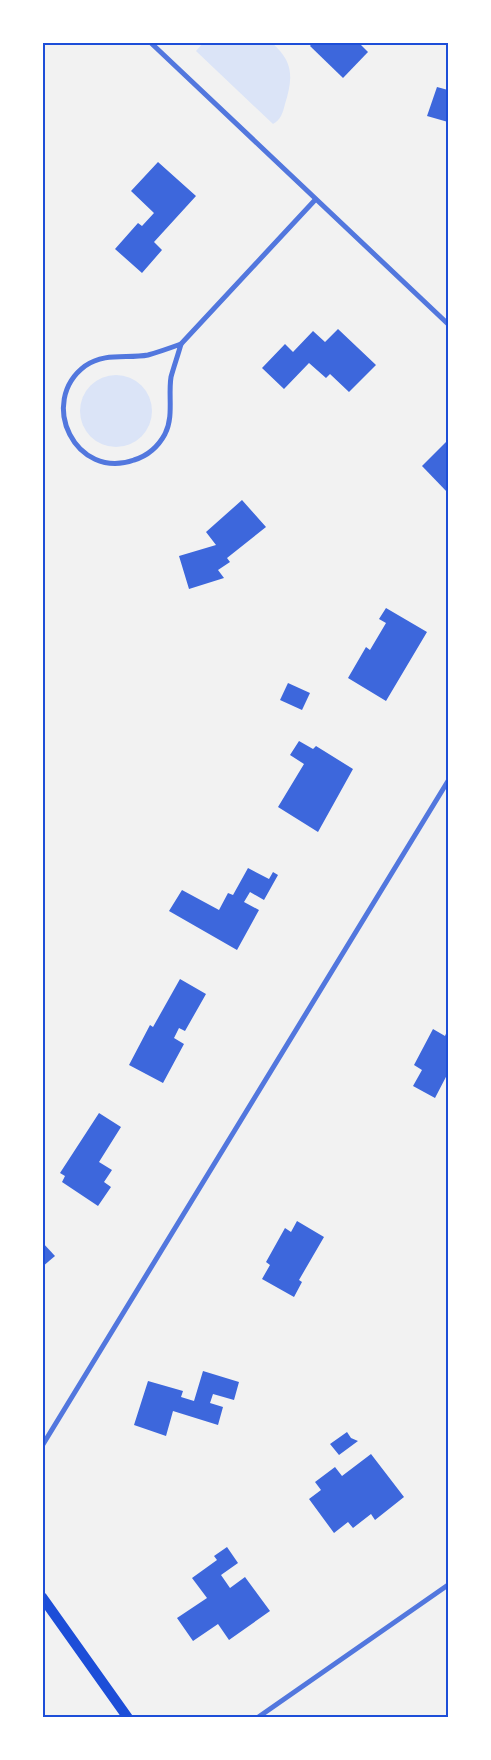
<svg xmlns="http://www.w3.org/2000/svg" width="491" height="1760" font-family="Poppins,sans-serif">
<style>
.green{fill:#dbe4f7}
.building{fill:#3d67dc}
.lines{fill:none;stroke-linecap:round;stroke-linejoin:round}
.minor{stroke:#5277de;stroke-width:5}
.secondary{stroke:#1d4ed8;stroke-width:10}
.neatline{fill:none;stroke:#1d4ed8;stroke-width:2}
</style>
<rect width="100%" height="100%" fill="#f2f2f2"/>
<g class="green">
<path d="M204 42 272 43C294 62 293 78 285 104 283 112 281 120 273 124L196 51Z"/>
<circle cx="116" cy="411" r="36"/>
</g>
<g class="building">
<path d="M313 42H358L368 52 343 78 310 46Z"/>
<path d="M437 87 448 90V122L427 116Z"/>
<path d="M158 162 196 196 154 242 162 250 142 273 115 249 138 223 142 226 154 213 131 191Z"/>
<path d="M338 329 376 365 349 392 330 374 326 378 309 363 284 389 262 368 285 344 293 352 313 331 325 342Z"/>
<path d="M448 440V493L422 466Z"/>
<path d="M242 500 266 527 227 558 230 562 218 570 224 578 189 589 179 556 216 545 206 532Z"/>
<path d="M386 608 427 632 386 701 348 678 366 647 370 650 386 623 379 619Z"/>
<path d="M288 683 310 693 302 710 280 700Z"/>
<path d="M299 741 313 749 316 746 353 769 318 832 278 807 304 764 290 755Z"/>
<path d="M248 868 269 879 273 872 278 875 264 900 250 892 244 902 259 910 237 950 169 911 182 890 219 910 228 893 233 895Z"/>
<path d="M180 979 206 994 185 1031 179 1028 174 1038 184 1044 163 1083 129 1065 150 1025 153 1027Z"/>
<path d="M433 1029 445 1036 448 1029V1073L435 1098 413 1086 422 1070 414 1065Z"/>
<path d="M99 1113 121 1127 99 1162 112 1170 104 1182 111 1187 98 1206 62 1182 65 1176 60 1173Z"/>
<path d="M297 1221 324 1237 299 1280 302 1282 294 1297 262 1279 270 1265 266 1262 285 1228 291 1232Z"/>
<path d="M42 1242 55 1256 42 1267Z"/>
<path d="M203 1371 239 1382 234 1400 213 1394 210 1403 223 1407 218 1425 173 1411 166 1436 134 1425 148 1381 183 1391 181 1397 194 1401Z"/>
<path d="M347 1432 351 1438 358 1441 339 1455 330 1444Z"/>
<path d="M371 1454 404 1497 375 1520 371 1514 353 1528 348 1522 334 1533 309 1499 321 1490 315 1482 335 1467 342 1476Z"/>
<path d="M227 1547 238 1563 221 1575 230 1588 245 1577 270 1611 229 1640 218 1624 193 1641 177 1618 207 1598 192 1578 217 1560 214 1556Z"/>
</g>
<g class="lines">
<g class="minor">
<path d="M150 42 448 324"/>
<path d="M181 344C178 355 174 366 171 377 168 396 174 416 165 434 158 447 147 456 134 460 76 481 37 402 85 366 105 352 127 359 148 355 159 352 170 348 181 344Z"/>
<path d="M181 344 315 200"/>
<path d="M42 1446 448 781"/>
<path d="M257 1718 448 1585"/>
</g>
<path class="secondary" d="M42 1597 128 1718"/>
</g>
<rect width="491" height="1760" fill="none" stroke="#ffffff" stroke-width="88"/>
<rect x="44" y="44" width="403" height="1672" class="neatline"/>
</svg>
